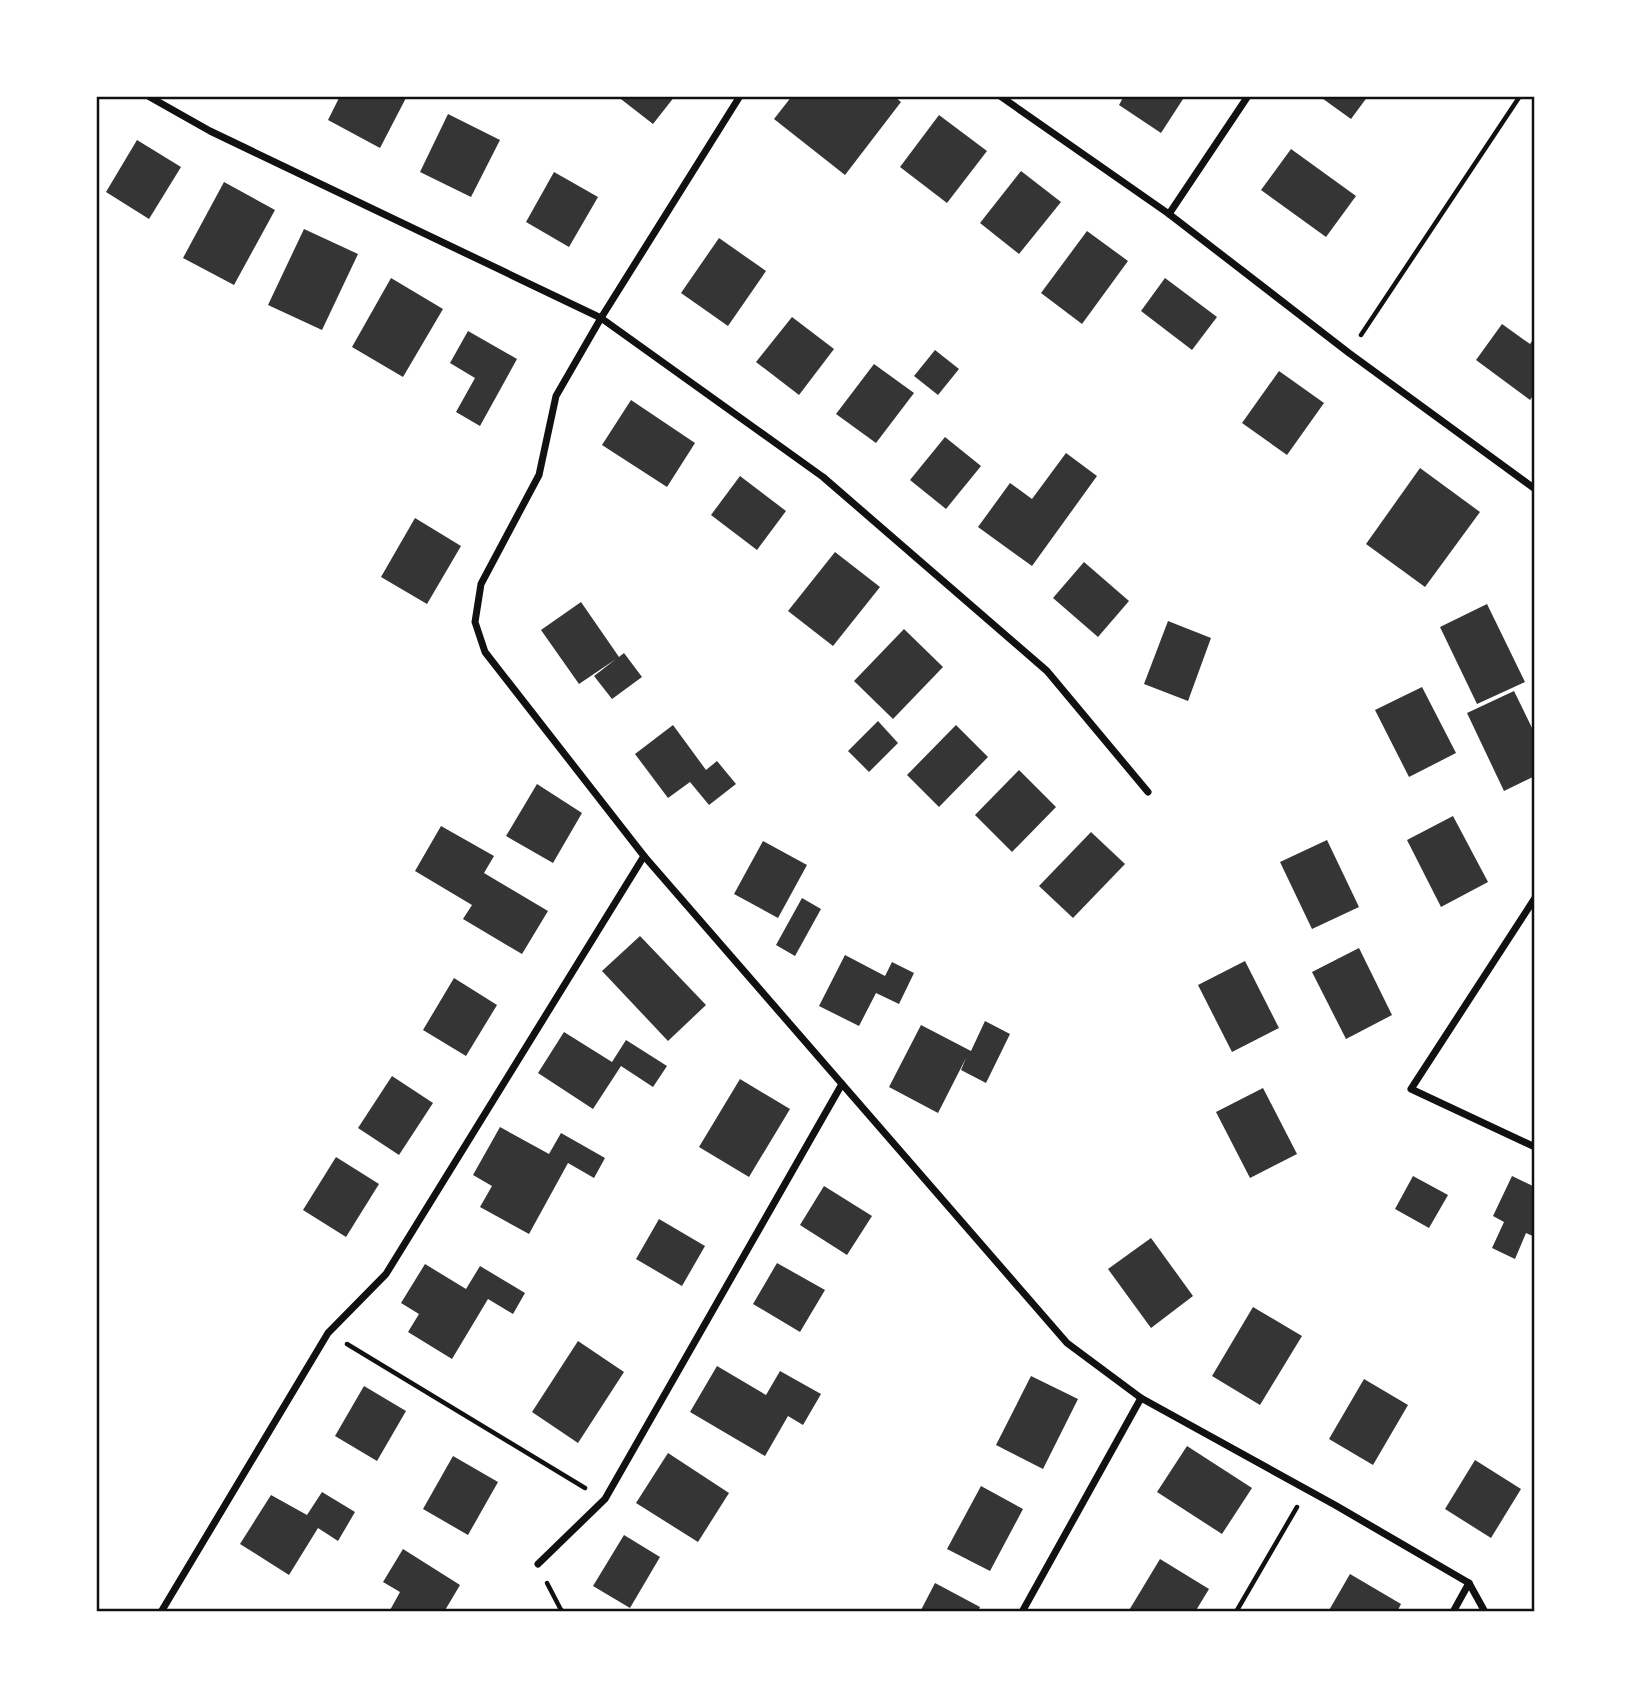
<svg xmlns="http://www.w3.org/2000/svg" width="1631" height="1708" font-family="'Source Sans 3',sans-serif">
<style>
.building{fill:#353535}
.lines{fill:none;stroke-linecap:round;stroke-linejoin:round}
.path{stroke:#111;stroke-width:4.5}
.minor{stroke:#111;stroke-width:7}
.neatline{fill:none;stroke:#111;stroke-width:2.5}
</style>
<rect width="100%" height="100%" fill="#fff"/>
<g class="building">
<path d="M340 96H407L380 148 328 120Z"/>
<path d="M617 96H675L653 124Z"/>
<path d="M792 96H894L901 102 845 175 774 119Z"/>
<path d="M1124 96H1185L1161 133 1119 105Z"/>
<path d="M1319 96H1368L1351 119Z"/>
<path d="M448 114 500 140 471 197 420 172Z"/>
<path d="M939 115 987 151 947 203 900 167Z"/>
<path d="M137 140 181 167 149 219 106 192Z"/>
<path d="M1291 149 1356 196 1326 237 1261 190Z"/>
<path d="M1021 171 1061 202 1019 254 980 223Z"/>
<path d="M554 172 598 197 569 247 526 222Z"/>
<path d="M224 182 275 210 234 285 183 258Z"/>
<path d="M304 229 358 254 322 330 268 305Z"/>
<path d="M1087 231 1128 261 1082 324 1041 293Z"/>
<path d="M719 238 766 271 728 326 681 293Z"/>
<path d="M391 278 443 309 403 377 352 347Z"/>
<path d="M1165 278 1217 317 1192 350 1141 311Z"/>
<path d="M792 317 834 349 799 395 756 362Z"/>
<path d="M1502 324 1530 344 1535 337V393L1530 400 1476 360Z"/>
<path d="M468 331 517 359 480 426 456 412 475 378 450 363Z"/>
<path d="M935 350 959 369 938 395 914 376Z"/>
<path d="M874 364 914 393 876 443 836 414Z"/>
<path d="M1279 371 1324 403 1287 455 1242 423Z"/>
<path d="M631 400 695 443 667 487 602 445Z"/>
<path d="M945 437 981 466 946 509 910 480Z"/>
<path d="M1066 453 1097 476 1032 566 978 527 1010 483 1032 499Z"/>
<path d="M1420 468 1480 512 1425 587 1366 544Z"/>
<path d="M740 476 786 511 757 550 711 515Z"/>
<path d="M415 518 461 546 427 604 381 577Z"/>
<path d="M835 552 880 587 833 646 788 611Z"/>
<path d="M1084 562 1129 601 1098 637 1053 598Z"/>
<path d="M581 602 619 657 624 653 642 677 612 699 594 676 616 659 579 684 541 630Z"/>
<path d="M1487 604 1525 682 1477 704 1440 627Z"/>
<path d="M1168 621 1211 638 1188 701 1144 684Z"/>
<path d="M904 629 943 667 893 719 854 681Z"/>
<path d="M1422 687 1456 753 1409 777 1375 710Z"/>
<path d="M1514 691 1535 734V776L1504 791 1467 713Z"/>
<path d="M878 721 898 743 869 772 848 751Z"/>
<path d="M673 725 706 770 717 761 736 784 709 805 690 782 668 798 635 754Z"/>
<path d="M956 725 988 757 939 807 907 775Z"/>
<path d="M1019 770 1056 807 1012 852 975 815Z"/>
<path d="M537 784 582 813 553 863 506 836Z"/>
<path d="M1453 816 1488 882 1441 907 1407 840Z"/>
<path d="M441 826 494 856 484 873 548 911 522 954 463 919 472 905 415 871Z"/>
<path d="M1091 832 1125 864 1073 918 1039 886Z"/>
<path d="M1327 840 1359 907 1312 929 1280 862Z"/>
<path d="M763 841 807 865 778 918 734 894Z"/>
<path d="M802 898 821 909 795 956 776 945Z"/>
<path d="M640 936 706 1005 668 1041 602 971Z"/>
<path d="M1359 948 1392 1015 1346 1039 1312 972Z"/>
<path d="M845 955 885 976 892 962 914 973 899 1004 876 993 859 1026 819 1006Z"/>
<path d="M1245 961 1279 1028 1232 1052 1198 985Z"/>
<path d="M454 978 497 1005 466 1056 423 1030Z"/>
<path d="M985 1021 1010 1034 986 1083 961 1070 966 1058 938 1113 889 1087 921 1025 971 1051Z"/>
<path d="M564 1032 612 1062 626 1040 667 1066 653 1087 621 1066 593 1109 538 1073Z"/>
<path d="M392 1076 433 1103 399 1155 358 1128Z"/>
<path d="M740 1079 790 1109 749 1177 699 1147Z"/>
<path d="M1263 1088 1297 1154 1250 1178 1216 1112Z"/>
<path d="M500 1127 549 1154 561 1133 605 1158 594 1178 568 1163 529 1234 480 1207 492 1186 473 1175Z"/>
<path d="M336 1157 379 1184 346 1237 303 1210Z"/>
<path d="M1413 1176 1448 1195 1429 1228 1395 1209Z"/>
<path d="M1512 1176 1535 1187V1237L1526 1233 1515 1259 1492 1248 1504 1222 1493 1216Z"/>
<path d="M824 1186 872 1216 847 1255 800 1225Z"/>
<path d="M659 1219 705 1246 682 1286 636 1259Z"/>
<path d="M1151 1238 1193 1296 1151 1328 1108 1269Z"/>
<path d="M777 1263 825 1290 800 1332 753 1304Z"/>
<path d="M425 1264 466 1289 480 1266 525 1293 513 1314 488 1299 452 1359 408 1332 419 1314 401 1303Z"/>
<path d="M1253 1307 1302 1336 1260 1405 1212 1376Z"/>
<path d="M578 1341 624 1372 578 1443 532 1412Z"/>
<path d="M717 1366 766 1395 780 1371 821 1394 803 1425 788 1416 765 1456 690 1412Z"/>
<path d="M1031 1376 1078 1399 1043 1469 996 1445Z"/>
<path d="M1364 1379 1408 1405 1373 1465 1329 1439Z"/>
<path d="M364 1386 406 1411 377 1461 335 1436Z"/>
<path d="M1187 1446 1252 1488 1222 1534 1157 1492Z"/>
<path d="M668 1453 729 1493 698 1542 636 1503Z"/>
<path d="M453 1456 498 1482 468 1535 423 1509Z"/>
<path d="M1475 1460 1521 1489 1491 1538 1445 1509Z"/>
<path d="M981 1486 1023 1509 990 1571 947 1549Z"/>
<path d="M322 1492 355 1512 338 1541 318 1528 289 1575 240 1544 271 1495 307 1515Z"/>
<path d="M624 1535 660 1557 630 1608 593 1586Z"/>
<path d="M403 1549 460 1585 444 1612H389L400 1592 383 1582Z"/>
<path d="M1160 1559 1209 1589 1195 1612H1128Z"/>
<path d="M1350 1574 1401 1604 1397 1612H1328Z"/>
<path d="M935 1583 980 1607 978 1612H920Z"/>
</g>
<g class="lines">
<g class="path">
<path d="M1361 335 1520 96"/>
<path d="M347 1344 585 1488"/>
<path d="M547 1583 560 1608 563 1612"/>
<path d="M1236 1612 1297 1507"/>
</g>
<g class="minor">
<path d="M148 96 210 131 601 318 823 477 1047 671 1148 792"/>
<path d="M740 96 601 318 556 396 539 475 481 584 475 622 485 652 644 856 1067 1343 1141 1398 1335 1505 1469 1583 1485 1612"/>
<path d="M1000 96 1169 214 1349 353 1535 489"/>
<path d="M1169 214 1248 96"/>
<path d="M1535 898 1411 1089 1535 1147"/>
<path d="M538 1564 605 1499 842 1084"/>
<path d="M161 1612 328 1333 386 1274 644 856"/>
<path d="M1022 1612 1141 1398"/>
<path d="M1453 1612 1469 1583"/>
</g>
</g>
<rect width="1631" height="1708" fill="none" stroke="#ffffff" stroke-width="196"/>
<rect x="98" y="98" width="1435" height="1512" class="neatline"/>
</svg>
